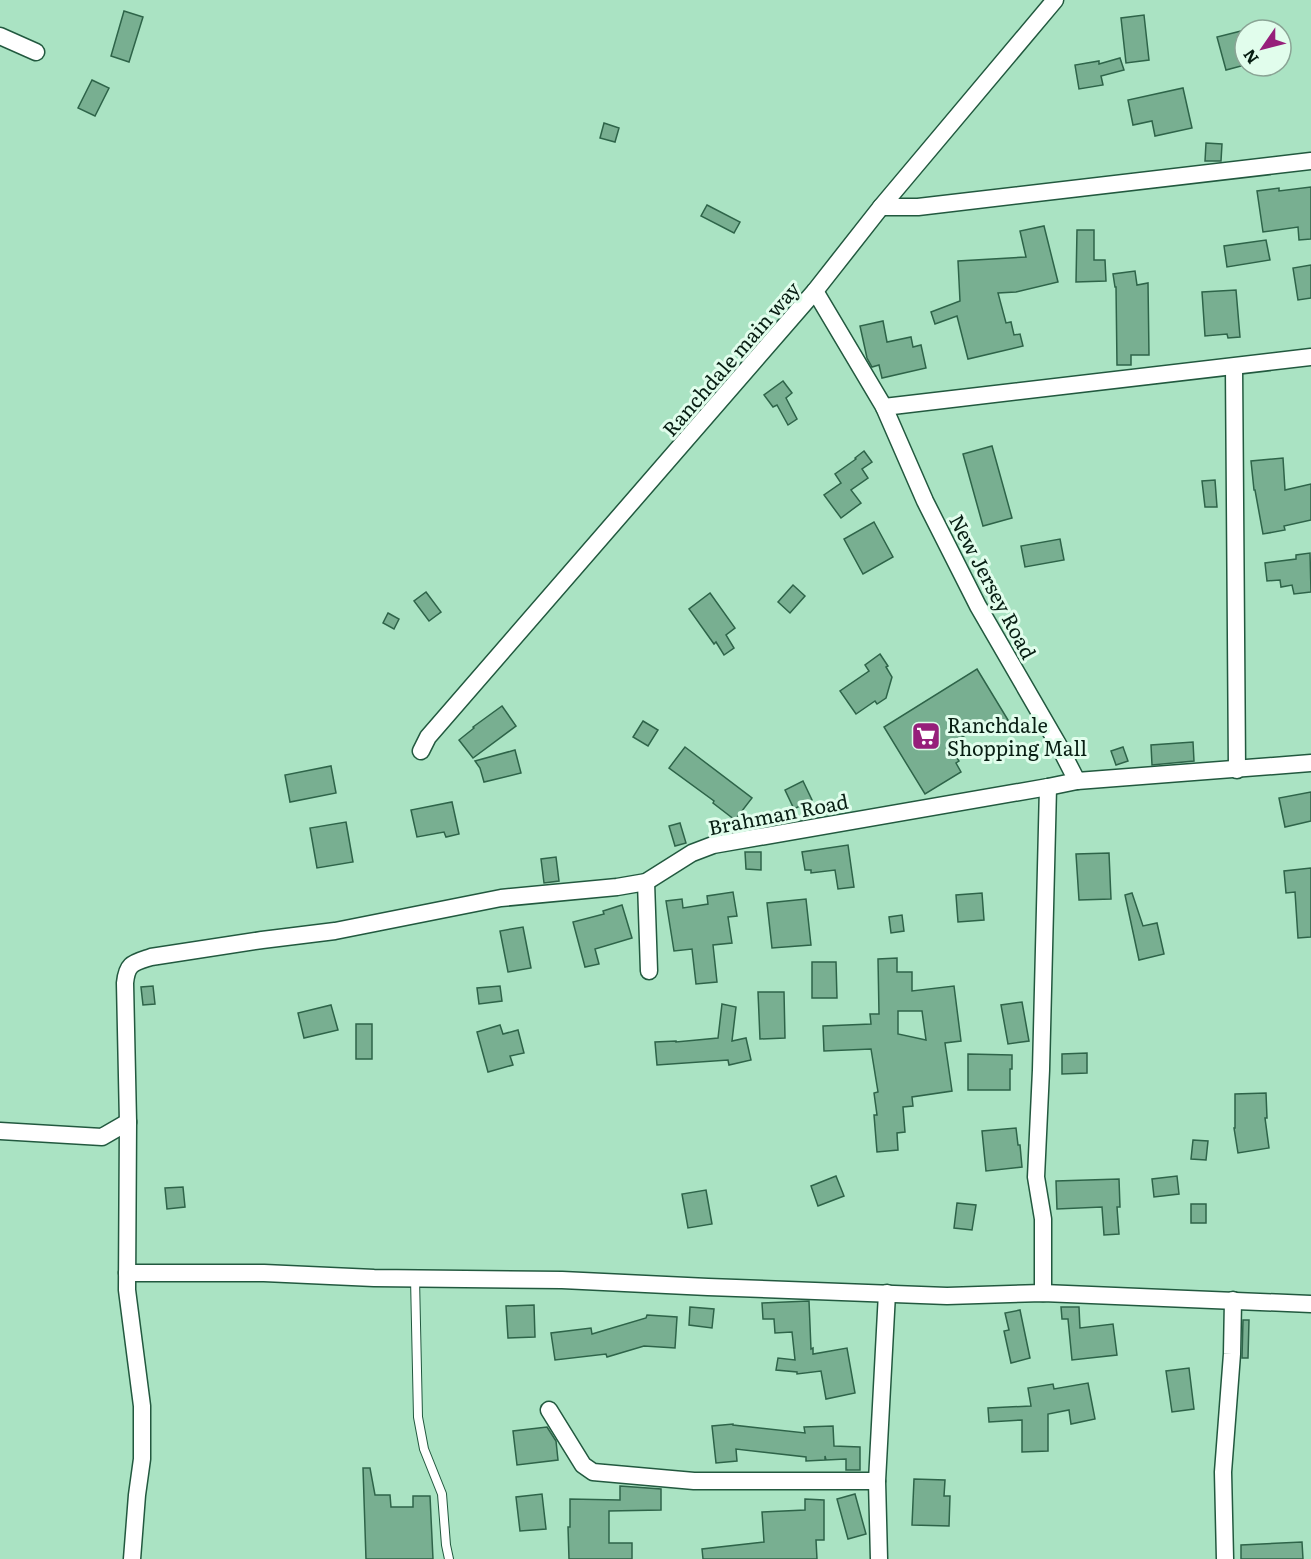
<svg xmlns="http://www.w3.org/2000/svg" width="1311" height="1559" font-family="Literata,serif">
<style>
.building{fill:#78af91;stroke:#2e6449;stroke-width:1.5;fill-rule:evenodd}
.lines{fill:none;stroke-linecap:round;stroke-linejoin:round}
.service-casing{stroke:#22593f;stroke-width:10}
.minor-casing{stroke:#22593f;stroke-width:19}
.service{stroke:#fff;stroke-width:8}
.minor{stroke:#fff;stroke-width:16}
.labels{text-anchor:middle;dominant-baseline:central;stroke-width:6;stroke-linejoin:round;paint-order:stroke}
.street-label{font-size:20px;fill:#081e13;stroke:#e1fdec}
.poi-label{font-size:20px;fill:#081e13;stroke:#e1fdec;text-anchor:start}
</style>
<rect width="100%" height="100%" fill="#aae3c3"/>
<g class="building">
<path d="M124 11 143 17 129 62 111 56Z"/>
<path d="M1144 15 1149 60 1126 63 1121 18Z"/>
<path d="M1245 30V65L1226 70 1217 37Z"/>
<path d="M1120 58 1124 70 1101 76 1103 85 1079 89 1075 65 1099 61V64Z"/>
<path d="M92 80 109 88 95 116 78 108Z"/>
<path d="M1183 88 1192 128 1155 136 1152 121 1133 125 1128 100Z"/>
<path d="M604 123 619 128 615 142 600 138Z"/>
<path d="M1206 143 1222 144 1221 161H1205Z"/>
<path d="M1311 187V239L1299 240 1298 227 1263 232 1257 191 1279 188V191Z"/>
<path d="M707 205 740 222 734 233 701 216Z"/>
<path d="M1044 226 1058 282 1016 292 998 293 1006 323 1011 322 1014 335 1020 334 1023 346 968 359 957 316 935 324 931 312 960 301 958 261 1026 257 1020 231Z"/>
<path d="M1077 230H1094V260H1105L1106 281 1076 282Z"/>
<path d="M1266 240 1270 260 1227 267 1224 246Z"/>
<path d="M1311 265V298L1298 300 1293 268Z"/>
<path d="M1135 271 1137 285 1148 283 1149 355H1131V365H1117L1116 287H1115L1113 274Z"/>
<path d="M1236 290 1240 337 1228 338 1227 334 1205 336 1202 292Z"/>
<path d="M883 321 887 342 911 337 913 347 921 345 926 368 882 378 879 365 872 367 867 358 860 326Z"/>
<path d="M783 381 792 393 786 398 797 419 788 425 777 405 773 407 764 395Z"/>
<path d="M992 446 1012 518 983 526 963 454Z"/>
<path d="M864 451 872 462 862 469 868 478 851 490 861 503 841 518 824 495 841 483 835 474 856 459 855 458Z"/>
<path d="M1283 458 1285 490 1311 484V520L1284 526 1285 530 1263 534 1255 490H1254L1251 461Z"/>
<path d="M1215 480 1217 507H1205L1202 481Z"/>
<path d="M874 522 893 557 863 574 844 539Z"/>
<path d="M1060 539 1064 560 1025 567 1021 546Z"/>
<path d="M1310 553 1311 592 1294 594 1292 585 1281 587 1280 580 1267 581 1265 563 1296 559V555Z"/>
<path d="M793 585 805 596 790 613 778 602Z"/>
<path d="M426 592 441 612 429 621 414 601Z"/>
<path d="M710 593 735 628 726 635 734 648 724 655 716 642 714 644 689 609Z"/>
<path d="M388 613 399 619 394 629 383 623Z"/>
<path d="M880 654 888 666 886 667 892 677 886 698 877 704 875 701 856 714 840 691 869 671 865 665Z"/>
<path d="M977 669 1008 720 993 729 988 721 954 742 956 745 951 748 959 761 956 763 961 772 925 794 884 727Z"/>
<path d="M502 706 516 726 473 758 459 740 474 728 473 727Z"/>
<path d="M643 721 658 730 648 746 633 737Z"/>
<path d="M1193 742 1194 761 1152 765 1151 745Z"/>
<path d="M685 747 752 798 735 820 713 803 714 801 669 768Z"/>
<path d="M1123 747 1128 761 1116 765 1111 751Z"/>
<path d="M515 750 521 773 484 782 480 768 475 761Z"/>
<path d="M331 766 336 793 290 802 285 775Z"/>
<path d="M803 781 812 800 794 809 785 790Z"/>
<path d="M1311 792V821L1285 827 1279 798Z"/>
<path d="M452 802 459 834 446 837 444 832 417 837 411 810Z"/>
<path d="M346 822 353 862 317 868 310 828Z"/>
<path d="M680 823 686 843 675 846 669 826Z"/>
<path d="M848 845 854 887 838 889 835 870 811 873V870H805L802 852Z"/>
<path d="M745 852H761V870L746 869Z"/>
<path d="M1109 853 1111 899 1079 900 1076 854Z"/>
<path d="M556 857 559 881 544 883 541 859Z"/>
<path d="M1311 868V937L1298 938 1295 892 1286 893 1284 871Z"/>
<path d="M733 892 737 916 728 917 732 943 713 945 717 982 696 984 692 949 674 951 666 901 682 899 683 908 708 904 707 896Z"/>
<path d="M982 893 984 920 958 922 956 895Z"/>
<path d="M1132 893 1143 926 1157 923 1164 954 1139 960 1125 895Z"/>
<path d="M806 899 811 945 772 948 767 903Z"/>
<path d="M622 905 632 938 595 949 599 964 585 967 573 922 604 914 603 911Z"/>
<path d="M902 915 904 931 891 933 889 917Z"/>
<path d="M523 927 531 968 508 972 500 931Z"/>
<path d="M897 958V972H912V991L954 986 961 1041 945 1043 952 1091 912 1097 913 1106 903 1107 905 1132 897 1133 898 1150 877 1152 874 1115H877L874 1093 878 1092 871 1049 824 1051 823 1026 871 1024 870 1014H879L878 959ZM898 1011H922L926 1040 898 1034Z"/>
<path d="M812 962H836L837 998H812Z"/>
<path d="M153 986 155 1004 143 1005 141 987Z"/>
<path d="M500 986 502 1001 479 1004 477 988Z"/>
<path d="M758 992H784L785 1038 760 1039Z"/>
<path d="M1022 1002 1029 1041 1008 1044 1001 1005Z"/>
<path d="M722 1004 736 1007 732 1041 746 1038 751 1060 729 1065 728 1060 657 1065 655 1042 676 1041V1042L718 1038Z"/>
<path d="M331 1005 338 1030 304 1038 298 1013Z"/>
<rect x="356" y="1024" width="16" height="35"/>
<path d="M500 1025 503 1034 518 1030 524 1053 510 1056 513 1065 488 1072 477 1032Z"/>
<path d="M1087 1053V1073L1062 1074V1054Z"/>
<path d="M968 1054 1012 1055V1069H1010V1090H968Z"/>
<path d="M1266 1093 1267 1118H1265L1269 1148 1238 1153 1234 1128H1235V1094Z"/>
<path d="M1016 1128 1018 1145H1020L1022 1167 986 1171 982 1131Z"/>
<path d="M1193 1140 1208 1141 1206 1160 1191 1159Z"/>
<path d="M836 1176 844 1196 818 1206 811 1186Z"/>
<path d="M1177 1176 1179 1194 1154 1197 1152 1179Z"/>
<path d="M1119 1179 1120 1207H1117L1119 1234 1104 1235 1102 1207 1057 1209 1056 1181Z"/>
<path d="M183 1187 185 1207 167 1209 165 1188Z"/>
<path d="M706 1190 712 1224 688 1228 682 1194Z"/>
<path d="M957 1203 976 1205 972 1230 954 1228Z"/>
<rect x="1191" y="1204" width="15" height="19"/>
<path d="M809 1301 811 1349 813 1348V1354L847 1348 855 1393 826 1399 821 1371 797 1374V1372L776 1370 778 1358 795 1360 792 1332 775 1333 774 1319H763L762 1303Z"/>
<path d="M534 1305 535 1337 508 1338 506 1306Z"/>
<path d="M690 1307 714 1309 712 1328 689 1325Z"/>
<path d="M1061 1307H1079L1080 1328 1113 1324 1117 1355 1072 1360 1068 1319H1062Z"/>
<path d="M1020 1310 1030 1358 1011 1363 1004 1331 1009 1330 1005 1313Z"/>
<path d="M647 1315 677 1317 675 1348 644 1346 607 1357 606 1354 555 1360 551 1333 591 1328 592 1334 646 1318Z"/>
<path d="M1243 1320H1249L1248 1358H1242Z"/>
<path d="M1189 1368 1194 1409 1172 1412 1166 1371Z"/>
<path d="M1088 1383 1095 1419 1071 1424 1069 1410 1048 1414V1451L1022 1452V1420L989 1422 988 1408 1031 1406 1028 1388 1053 1384 1054 1389Z"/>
<path d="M733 1424V1425L805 1433 804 1427 833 1426 834 1446 860 1447V1470H846V1459L826 1460 825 1456V1460L806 1461V1457L736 1449 737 1461 716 1463 712 1426Z"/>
<path d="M547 1427 556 1441 558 1460 517 1465 513 1431Z"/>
<path d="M363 1468H370L375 1495H390L391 1507H413V1496H430L433 1559H366Z"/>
<path d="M914 1479 945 1480 944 1496H950L949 1526 912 1525Z"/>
<path d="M620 1486 661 1489V1510L609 1511V1543H632V1559H569L568 1527H570V1499L620 1500Z"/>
<path d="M542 1494 546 1529 520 1531 516 1497Z"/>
<path d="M855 1494 866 1534 848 1539 837 1499Z"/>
<path d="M805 1499 824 1500V1540H816L817 1559H703L702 1549 764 1542 762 1512 805 1510Z"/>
<path d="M1302 1542 1303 1559H1241V1545Z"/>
</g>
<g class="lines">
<g class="service-casing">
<path id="service" d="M415 1278 418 1417 424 1449 442 1494 446 1545 449 1559"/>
</g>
<g class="minor-casing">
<g id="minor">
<path d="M0 36 36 52"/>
<path d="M881 207H918L1311 161"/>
<path d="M815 291 884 407 925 501 978 606 1059 746 1077 781"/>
<path d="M1234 367 1237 770"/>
<path d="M884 407 1311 357"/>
<path d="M421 751 428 737 815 291 881 207 1055 0"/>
<path d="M646 882 649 971"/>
<path d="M0 1131 102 1137 128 1122"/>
<path d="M127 1273H264L374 1278 562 1280 708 1287 947 1296 1043 1293 1311 1304"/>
<path d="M1043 1293V1219L1036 1177 1041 1070 1048 787"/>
<path d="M549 1410 583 1465 593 1472 694 1481H877"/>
<path d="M132 1559 137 1495 142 1459V1406L127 1290 128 1122 125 983C127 963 133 963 151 957L262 940 335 931 501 898 617 887 646 882 692 853 713 845 1048 787 1077 781 1311 763"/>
<path d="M879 1559 877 1481 887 1293"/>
<path d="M1225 1559 1223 1472 1232 1354 1233 1300"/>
</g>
</g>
<use href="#service" class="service"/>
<use href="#minor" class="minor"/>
</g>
<defs>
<g id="supermarket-square" transform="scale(1.5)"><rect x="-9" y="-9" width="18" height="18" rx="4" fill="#961f7a" stroke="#e1fdec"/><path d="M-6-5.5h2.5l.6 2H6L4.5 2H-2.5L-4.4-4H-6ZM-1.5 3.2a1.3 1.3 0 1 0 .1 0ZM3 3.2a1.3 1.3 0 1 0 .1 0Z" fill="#fff"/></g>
</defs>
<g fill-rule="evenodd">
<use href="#supermarket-square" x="926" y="736"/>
</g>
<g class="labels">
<g class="street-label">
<text transform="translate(730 358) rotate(-49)">Ranchdale main way</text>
<text transform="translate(994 586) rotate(62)">New Jersey Road</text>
<text transform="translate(778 813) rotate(-11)">Brahman Road</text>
</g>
<g class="poi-label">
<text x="947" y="724">Ranchdale<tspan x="947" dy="23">Shopping Mall</tspan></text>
</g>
</g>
<g transform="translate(1263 48) rotate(235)"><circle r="28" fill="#e1fdec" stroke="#8aa495" stroke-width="1.5"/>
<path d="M0-4.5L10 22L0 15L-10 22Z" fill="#961f7a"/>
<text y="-9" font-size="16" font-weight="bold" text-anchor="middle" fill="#081e13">N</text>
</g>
</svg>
